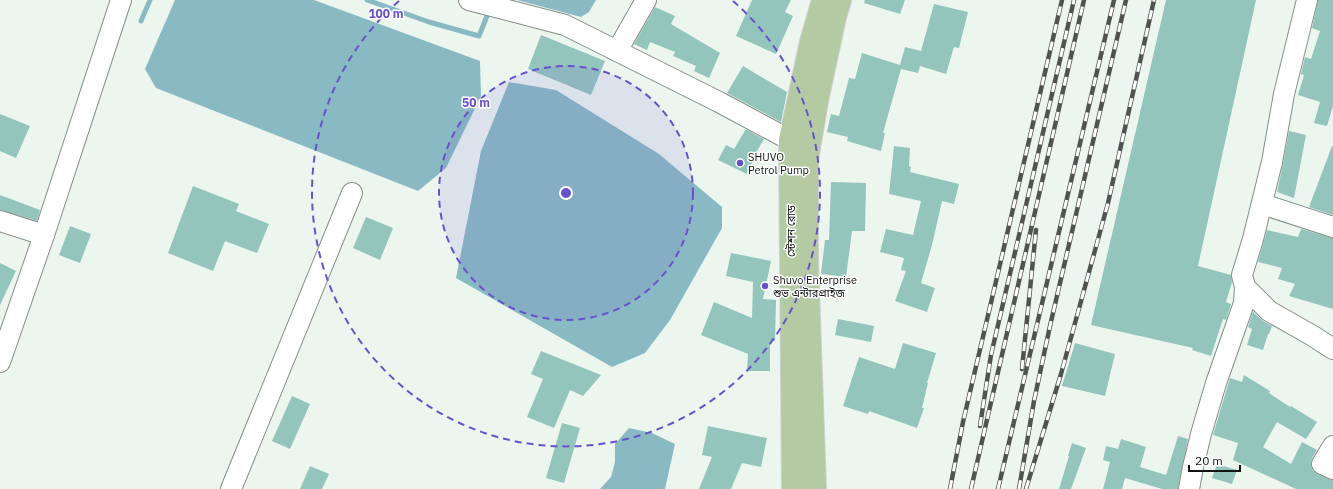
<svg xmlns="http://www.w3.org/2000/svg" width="1333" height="489" font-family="'IBM Plex Sans','Noto Sans Bengali',sans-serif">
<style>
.water{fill:#89bac3}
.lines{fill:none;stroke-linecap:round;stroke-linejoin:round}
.stream{stroke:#89bac3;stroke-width:5}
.building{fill:#93c5bd}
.minor-casing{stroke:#848e88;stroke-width:22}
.major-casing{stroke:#cfd0cf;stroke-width:24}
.minor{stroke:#fff;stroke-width:20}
.major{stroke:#b3caa2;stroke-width:22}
.rail-casing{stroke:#4f5451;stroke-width:4.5}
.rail{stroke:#fff;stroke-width:3;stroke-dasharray:9;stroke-linecap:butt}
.ring{fill:none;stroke:#6852cc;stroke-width:2;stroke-dasharray:7 5}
.poi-dot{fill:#6852cc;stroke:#fff;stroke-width:1.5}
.labels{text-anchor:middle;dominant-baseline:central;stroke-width:3;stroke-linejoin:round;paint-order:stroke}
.poi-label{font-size:11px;fill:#101311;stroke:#fff;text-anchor:start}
.street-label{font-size:11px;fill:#101311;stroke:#fff}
.centre{fill:#6852cc;stroke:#fff;stroke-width:2}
.ring-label{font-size:12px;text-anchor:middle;font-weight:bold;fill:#6852cc;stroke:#fff;stroke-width:3;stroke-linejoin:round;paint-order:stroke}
</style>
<rect width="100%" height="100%" fill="#ecf6ef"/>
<g class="water">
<path d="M175 0H314L480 61 481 96 446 168 418 191 156 88 145 69Z"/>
<path d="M517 0H596L589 12 581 17Z"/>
<path d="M509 82 556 90 659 154 722 207V228L670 320 645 353 612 367 456 278 481 151Z"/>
<path d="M629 428 652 433 675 444 665 489H600L611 477 615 462V444Z"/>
</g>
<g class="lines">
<g class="stream">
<path d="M367 0 429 22 479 36 487 16"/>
<path d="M141 21 150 0"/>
</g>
</g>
<g class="building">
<path d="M752 0H791L785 12 793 16 776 54 736 36Z"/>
<path d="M865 0H905L900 14 864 3Z"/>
<path d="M1166 0H1256L1198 266 1231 275 1232 282 1226 302 1231 304 1226 320 1223 319 1211 356 1192 350 1193 348 1091 325Z"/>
<path d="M1318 0H1333V106L1327 126 1314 123 1320 102 1298 95 1304 75 1301 74 1305 57 1311 59 1320 31 1312 28Z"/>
<path d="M934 4 968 12 959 48 954 47 946 74 920 66 918 73 901 69 883 133H885L881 151 847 141 848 137 827 132 831 114 839 116 849 78 855 79 862 53 900 65 905 47 921 51Z"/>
<path d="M655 7 675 16 671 24 720 53 709 78 694 71 696 66 673 56 675 52 650 42 647 50 634 44Z"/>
<path d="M541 35 605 61 591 95 528 69Z"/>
<path d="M743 66 787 92 781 122 727 93Z"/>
<path d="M0 114 30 126 16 158 0 151Z"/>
<path d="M746 129 764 139 753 158 754 159 747 174 718 160 726 145 734 149Z"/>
<path d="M1289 131 1306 135 1294 198 1277 192 1283 164Z"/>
<path d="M894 146 910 148 909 166 911 167 910 172 959 184 954 204 942 201 932 245 921 283 935 288 927 312 895 301 906 271 901 270 904 258 880 252 886 229 913 235 921 201 889 194Z"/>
<path d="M1332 146H1333V215L1309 207Z"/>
<path d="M831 182 866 183 865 231H852L846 277 821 274 825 240H829Z"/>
<path d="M193 186 239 204 236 211 269 224 257 253 225 241 213 271 168 253Z"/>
<path d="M0 195 40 210 37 221 0 210Z"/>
<path d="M366 217 393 228 380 260 353 248Z"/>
<path d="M70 226 91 234 80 263 59 255Z"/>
<path d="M1301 229 1333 238V309L1289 296 1295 284 1278 279 1282 268 1258 262 1267 230 1298 237Z"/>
<path d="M731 253 771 261 763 299 776 300 775 341H770V371H747L748 354 701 335 714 302 752 318 753 282 726 276Z"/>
<path d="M0 263 16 271 0 305Z"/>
<path d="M1253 312 1263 321 1272 326 1269 334H1268L1263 350 1247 345 1252 329 1248 327Z"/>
<path d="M838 319 874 326 871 342 835 335Z"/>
<path d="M903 343 936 353 927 383H928L922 408H924L917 428 869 411 868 414 843 406 859 357 895 369Z"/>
<path d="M1075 343 1115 354 1105 396 1062 386Z"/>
<path d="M541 351 601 375 583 396 570 390 554 428 527 417 543 379 531 374Z"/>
<path d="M1244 375 1270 391 1269 393 1290 407 1291 406 1317 422 1306 439 1277 422 1263 447 1291 464 1302 442 1317 450 1312 458 1311 464 1312 470 1317 474 1333 480V489H1296L1233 460 1238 443 1213 435 1230 378 1242 382Z"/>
<path d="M292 396 310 404 290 449 272 441Z"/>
<path d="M562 423 580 428 564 483 546 478Z"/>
<path d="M708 426 767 438 761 467 742 463 731 489H699L712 457 702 455Z"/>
<path d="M1178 436 1188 439 1178 489H1162L1125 478 1122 489H1103L1110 462 1103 460 1106 446 1118 449 1121 439 1146 447 1140 467 1166 475Z"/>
<path d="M1072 443 1086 448 1071 489H1059L1069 456H1068Z"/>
<path d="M1217 464 1237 470 1232 484 1212 478Z"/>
<path d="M310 466 329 474 322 489H300Z"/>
</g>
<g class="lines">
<g class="minor-casing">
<g id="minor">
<path d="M469 0 565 25 719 102 790 140"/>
<path d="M617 51 646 0"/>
<path d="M1262 204 1333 227"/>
<path d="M0 221 44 235"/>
<path d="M1245 287 1269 311 1313 336 1333 349"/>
<path d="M0 362 44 235 121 0"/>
<path d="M1333 446 1322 464 1333 469"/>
<path d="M231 489 352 193"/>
<path d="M1189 489 1193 467 1201 434 1216 383 1244 303 1245 287 1242 275 1253 239 1272 162 1284 94 1307 0"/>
</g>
</g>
<g class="major-casing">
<g id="major">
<path d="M793 489 790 140 811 42 823 0"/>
<path d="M815 489 807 262V160L817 101 835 17 840 0"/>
</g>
</g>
<use href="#minor" class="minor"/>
<use href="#major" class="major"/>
<g class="rail-casing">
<g id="rail">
<path d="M1022 369 1036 230"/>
<path d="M980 426 991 355 1074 0"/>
<path d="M950 489 963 422 1062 0"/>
<path d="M971 489 1084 0"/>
<path d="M998 489 1114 0"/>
<path d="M1019 489 1034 401 1050 326 1126 0"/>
<path d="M1026 489 1061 374 1108 203 1154 0"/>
</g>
</g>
<use href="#rail" class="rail"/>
</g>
<circle cx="566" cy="193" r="127" fill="#6852cc" fill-opacity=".12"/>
<g class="ring">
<circle cx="566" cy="193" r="127"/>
<path d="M733 1A254 254 0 1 1 399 1"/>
</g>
<g class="poi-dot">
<circle cx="740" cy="163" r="4"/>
<circle cx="765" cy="286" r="4"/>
</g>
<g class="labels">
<g class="poi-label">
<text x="748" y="157">SHUVO<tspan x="748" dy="13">Petrol Pump</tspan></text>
<text x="773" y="280">Shuvo Enterprise<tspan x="773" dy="13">শুভ এন্টারপ্রাইজ</tspan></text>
</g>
<g class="street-label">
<text transform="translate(791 231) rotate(-90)">স্টেশন রোড</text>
</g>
</g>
<circle cx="566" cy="193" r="6" class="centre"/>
<g class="ring-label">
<text x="386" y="18">100 m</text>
<text x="476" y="107">50 m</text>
</g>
<path d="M1189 465v6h51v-6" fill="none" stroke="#101311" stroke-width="2"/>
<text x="1195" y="465" font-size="12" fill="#101311" stroke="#ffffff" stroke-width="3" paint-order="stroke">20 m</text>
</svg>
